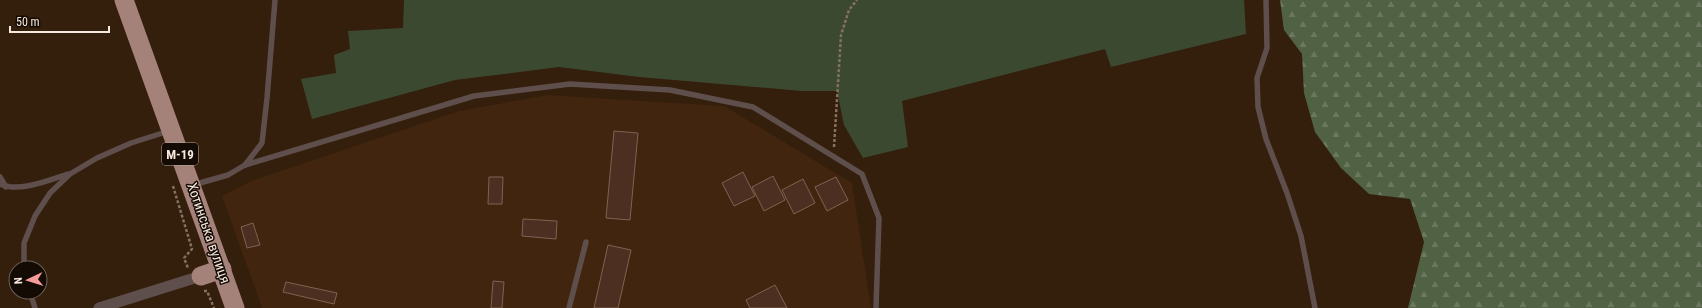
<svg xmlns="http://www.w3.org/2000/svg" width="1702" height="308" font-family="'Roboto Condensed',sans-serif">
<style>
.built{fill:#41250e}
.forest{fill:url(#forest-firs)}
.green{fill:#3c4931}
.building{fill:#4c2f21;stroke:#806253}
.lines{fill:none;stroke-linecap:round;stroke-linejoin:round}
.path{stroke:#847162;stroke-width:2.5;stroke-dasharray:3 2;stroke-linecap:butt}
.service{stroke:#5f4f4c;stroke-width:5.5}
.minor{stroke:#5f4f4c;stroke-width:11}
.trunk{stroke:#a4827a;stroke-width:19}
.labels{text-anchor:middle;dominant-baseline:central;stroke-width:3;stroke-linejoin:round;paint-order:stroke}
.shield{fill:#140b04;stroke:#b3a69c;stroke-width:1}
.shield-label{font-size:13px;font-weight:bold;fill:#f7e8dd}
.street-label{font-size:14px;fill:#f7e8dd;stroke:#140b04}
</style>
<defs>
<pattern id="forest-firs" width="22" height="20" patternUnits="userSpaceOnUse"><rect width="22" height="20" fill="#516144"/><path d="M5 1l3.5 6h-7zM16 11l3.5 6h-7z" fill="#6b785f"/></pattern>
</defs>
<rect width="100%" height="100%" fill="#341e0c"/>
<path class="built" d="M548 95 724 106 852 183 871 308H262L222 196 251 181 459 111Z"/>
<path class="forest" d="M1280 0H1702V308H1408L1424 242 1410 199 1369 194 1341 168 1315 132 1304 93 1302 54 1284 30Z"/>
<path class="green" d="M404 0H1244L1246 34 1111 67 1105 49 902 101 908 147 863 158 844 125 837 91H802L639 77 559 67 455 80 312 119 301 79 336 73 334 55 350 49 348 31 403 28Z"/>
<g class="building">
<path d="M614 131 638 133 630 220 606 218Z"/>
<path d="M743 172 755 196 734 206 722 183Z"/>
<path d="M773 176 785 200 764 211 752 187Z"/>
<path d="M489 177H503L502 204H488Z"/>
<path d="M836 177 848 200 827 211 815 187Z"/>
<path d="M803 179 815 203 794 214 782 190Z"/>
<path d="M523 219 557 221 556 239 522 236Z"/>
<path d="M253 223 260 245 247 248 241 227Z"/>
<path d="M608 245 631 250 618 308H594Z"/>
<path d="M493 281 504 282 502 308H491Z"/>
<path d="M286 282 337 293 334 304 283 292Z"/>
<path d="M775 285 787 308H750L746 300Z"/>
</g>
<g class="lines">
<g class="path">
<path d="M834 147 841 35 849 10 857 0"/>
<path d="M173 186 192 249 184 258 188 268"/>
<path d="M204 291H207L214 308"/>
</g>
<g class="service">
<path d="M1266 0 1267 48 1257 78 1258 107 1266 139 1287 193 1301 236 1315 308"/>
<path d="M245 165 262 143 267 98 275 0"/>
<path d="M0 177 6 187"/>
<path d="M0 184C19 193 49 180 68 174"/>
<path d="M193 185 228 175 245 165 474 96 570 84 670 90 753 107 862 174 879 218 876 308"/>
<path d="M24 268V243L35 216 50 193 70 174 97 158 131 143 169 131"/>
<path d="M30 292 35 308"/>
<path d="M569 308 586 242"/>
</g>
<path class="minor" d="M99 308 201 276"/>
<g class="trunk">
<path d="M124 0 235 308"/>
<path d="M201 276 222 269"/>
</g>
</g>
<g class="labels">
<rect class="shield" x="162" y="143" width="36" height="22" rx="3"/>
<g class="shield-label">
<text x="180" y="154">М-19</text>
</g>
<g class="street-label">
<text transform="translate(209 233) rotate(71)">Хотинська вулиця</text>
</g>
</g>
<g transform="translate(28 280) rotate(266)"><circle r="19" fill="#140b04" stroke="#6f635b"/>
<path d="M0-3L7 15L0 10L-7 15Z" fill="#f59b9c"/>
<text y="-6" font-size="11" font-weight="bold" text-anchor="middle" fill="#f7e8dd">N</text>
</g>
<path d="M10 26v6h99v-6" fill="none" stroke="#f7e8dd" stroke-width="2"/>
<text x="16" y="26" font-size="12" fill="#f7e8dd" stroke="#140b04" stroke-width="3" paint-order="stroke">50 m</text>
</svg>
